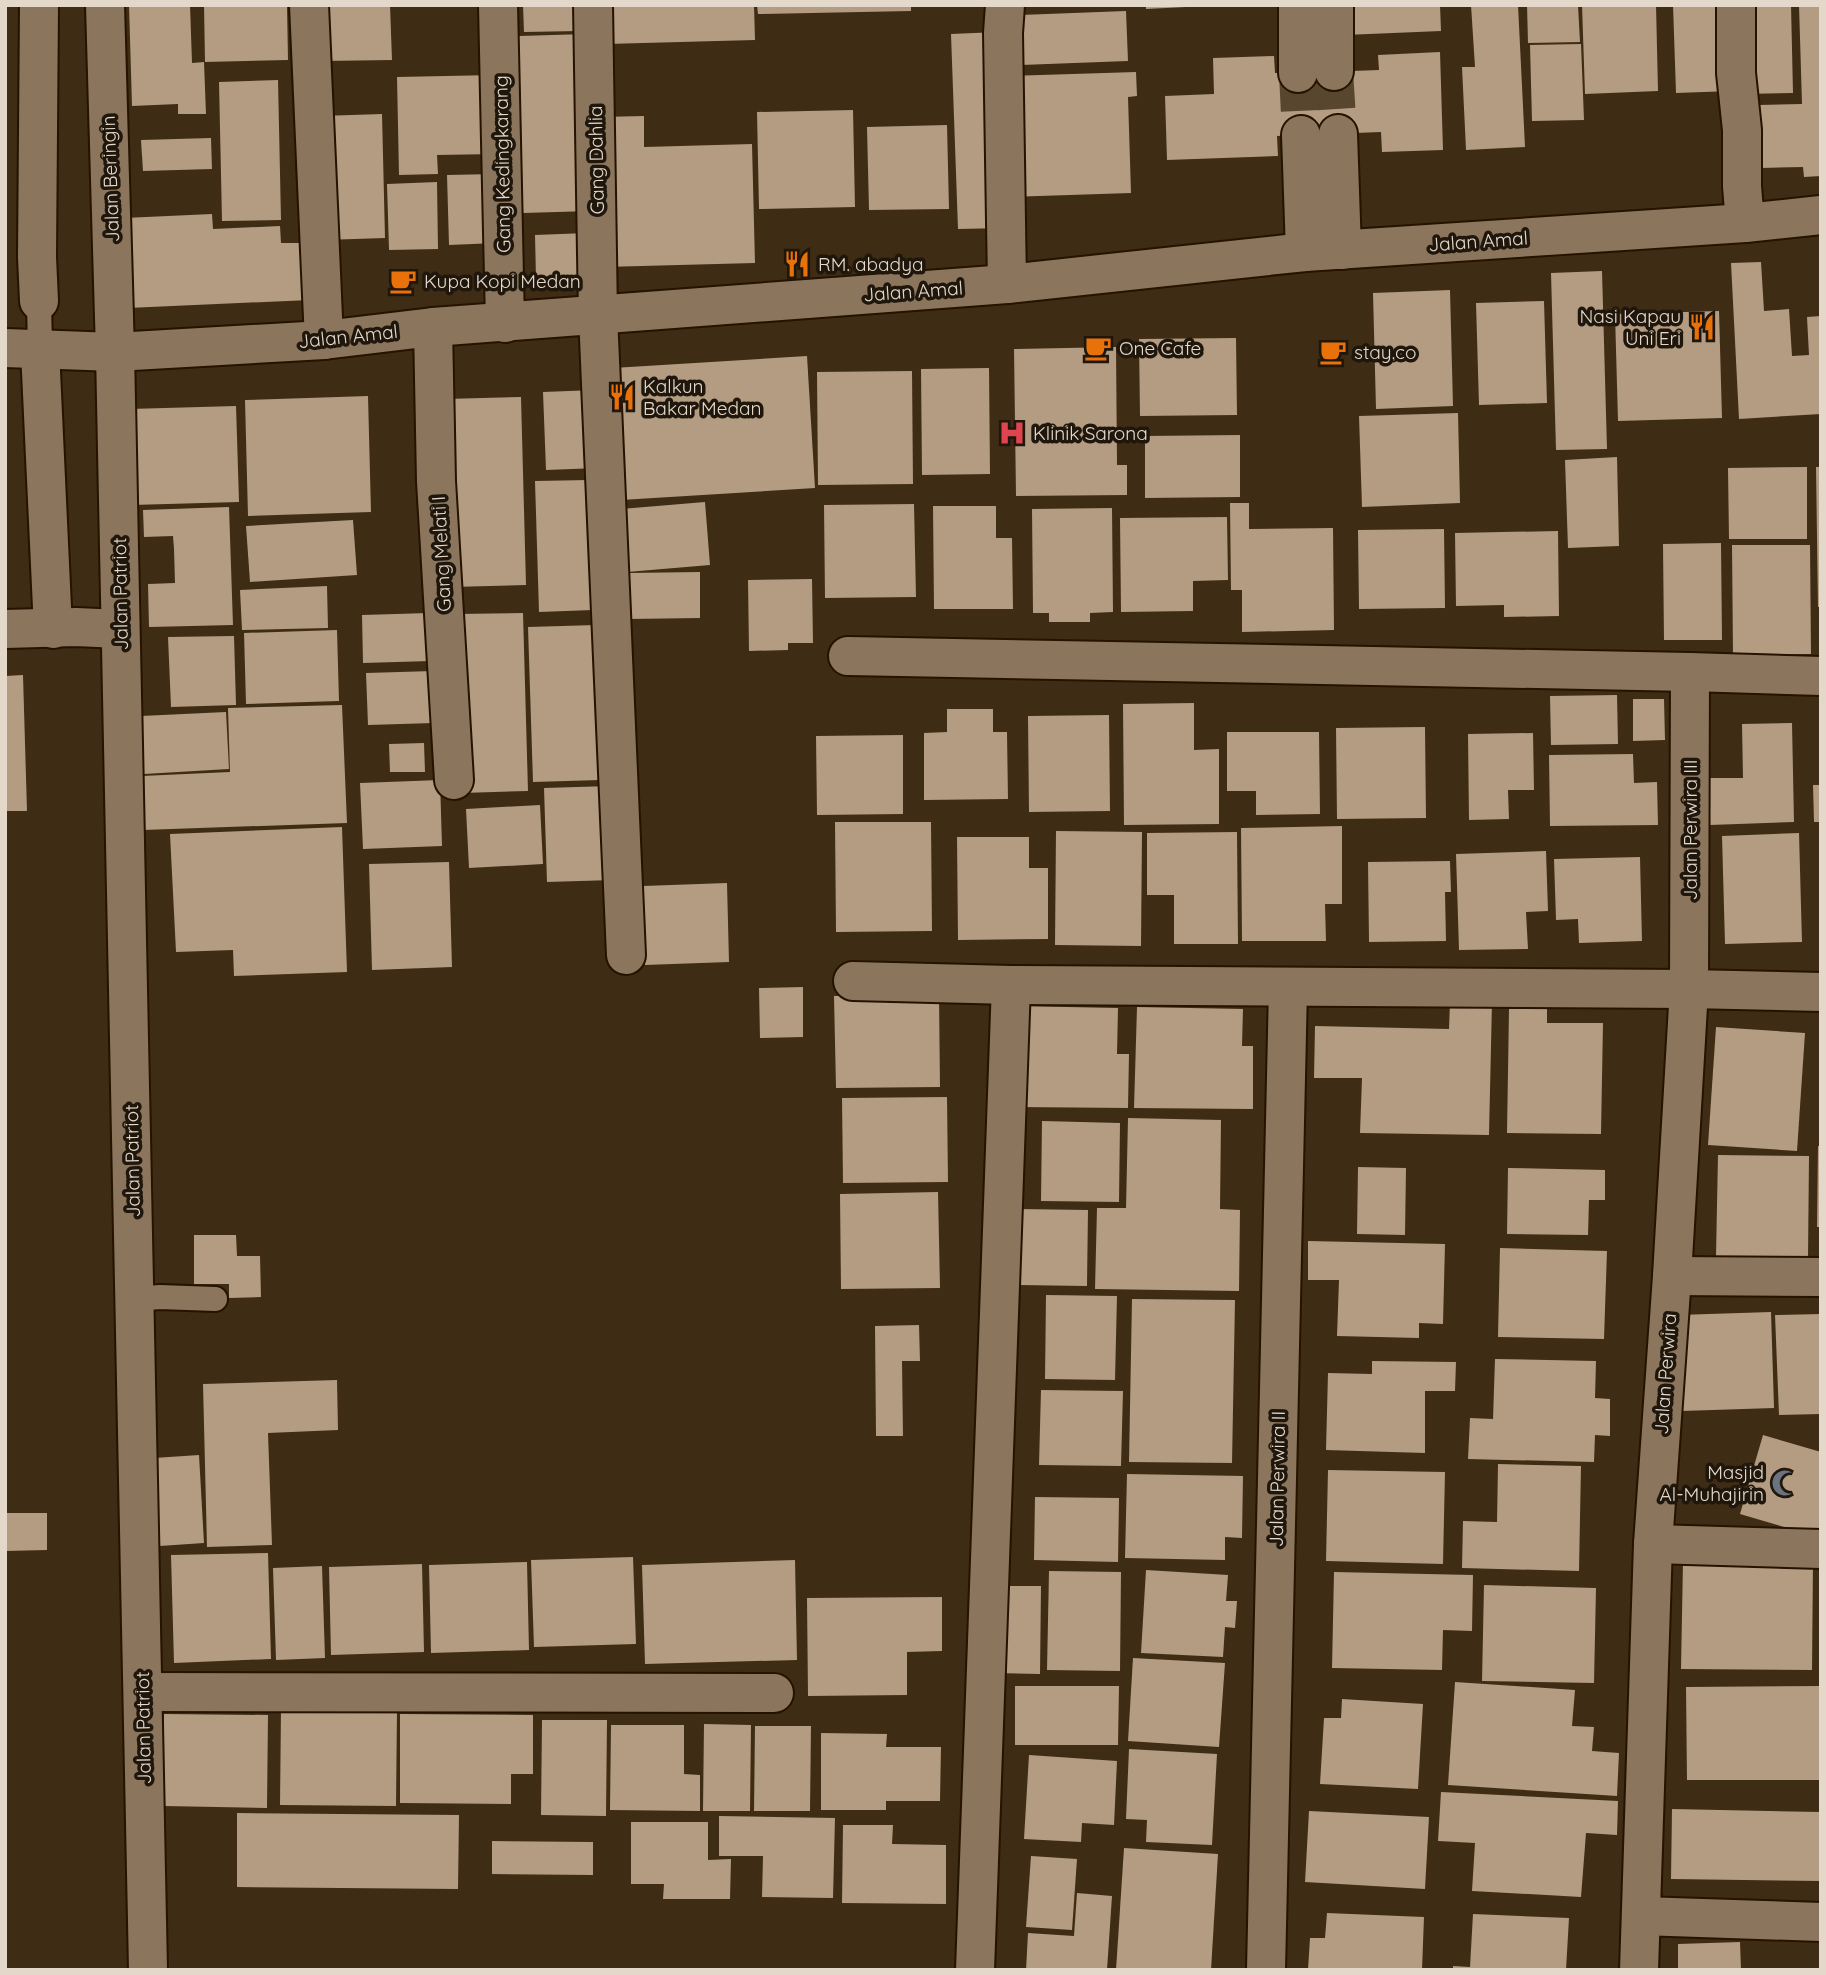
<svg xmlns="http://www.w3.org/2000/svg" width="1826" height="1975" font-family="Quicksand,sans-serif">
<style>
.building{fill:#b39c81}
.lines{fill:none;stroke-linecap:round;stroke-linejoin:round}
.minor-tunnel{stroke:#58462f;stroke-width:38;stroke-dasharray:38 19;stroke-linecap:butt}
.service-casing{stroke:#251300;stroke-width:28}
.minor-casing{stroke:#251300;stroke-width:42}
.tertiary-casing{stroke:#251300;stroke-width:42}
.service{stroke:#8b755c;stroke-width:24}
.minor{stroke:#8b755c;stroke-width:38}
.tertiary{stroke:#8b755c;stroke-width:38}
.labels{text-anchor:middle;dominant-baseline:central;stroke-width:7;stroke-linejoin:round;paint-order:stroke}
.street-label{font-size:19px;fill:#e4d8ca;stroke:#1f160c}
.poi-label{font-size:19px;fill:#e4d8ca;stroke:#1f160c;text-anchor:start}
</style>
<rect width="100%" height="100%" fill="#3f2c14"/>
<g class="building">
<path d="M129 5H190L192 63 204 62 206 114H178V104L132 106Z"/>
<path d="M204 5H287L288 60 205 62Z"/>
<path d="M322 5H390L392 60 323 61Z"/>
<path d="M523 5H579V31L524 32Z"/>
<path d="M605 5H754L755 40 606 44Z"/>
<path d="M757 5H911V11L758 14Z"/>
<path d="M1146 5H1186V7L1146 9Z"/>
<path d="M1344 5H1440L1441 31 1345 35Z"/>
<path d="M1471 5H1518L1525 147 1466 150 1462 67H1475Z"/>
<path d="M1527 5H1578L1580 42 1528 43Z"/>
<path d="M1582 5H1656L1658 91 1585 94Z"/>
<path d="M1673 5H1730L1732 91 1676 93Z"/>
<path d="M1741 5H1791L1793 93 1743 94Z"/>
<path d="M1799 5H1821V176L1804 177 1803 167 1761 168 1759 105 1802 104Z"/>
<path d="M1126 11 1128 61 1021 65 1020 15Z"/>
<path d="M998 32 1005 228 958 229 951 34Z"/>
<path d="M586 34 591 211 523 213 519 36Z"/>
<path d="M1581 44 1584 120 1532 121 1530 45Z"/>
<path d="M1440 52 1443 150 1382 152 1381 132 1277 136 1278 156 1167 160 1165 96 1214 94 1213 58 1274 56 1275 73H1298L1379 70 1378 55Z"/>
<path d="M1136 72 1137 96 1128 97 1131 193 1010 197 1006 76Z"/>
<path d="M494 75 496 154 437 155 438 174 399 175 397 77Z"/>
<path d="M278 80 281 220 222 221 219 82Z"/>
<path d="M853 110 855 207 759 209 757 112Z"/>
<path d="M382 114 385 238 324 240 321 116Z"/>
<path d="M644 116V147L752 144 755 263 604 267 600 117Z"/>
<path d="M947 125 949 209 869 210 867 127Z"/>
<path d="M211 138 212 169 143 171 141 140Z"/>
<path d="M495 174 496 243 449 245 447 175Z"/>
<path d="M437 182 438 249 389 250 387 184Z"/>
<path d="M212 214 213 229 280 226 281 243H308L310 300 128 308 124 218Z"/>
<path d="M587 233 588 277 536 278 535 235Z"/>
<path d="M1761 262 1764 311 1789 309 1792 356 1809 355 1807 317 1821 316V414L1739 419 1731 263Z"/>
<path d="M1602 271 1607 449 1556 450 1551 273Z"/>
<path d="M1450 290 1453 406 1376 409 1373 293Z"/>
<path d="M1544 301 1547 403 1479 405 1476 303Z"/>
<path d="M1719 311 1722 418 1618 421 1615 314Z"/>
<path d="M1236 338 1237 415 1140 416 1139 339Z"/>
<path d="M1116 347 1117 465H1127V495L1016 496 1014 349Z"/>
<path d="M807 356 815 488 621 500 613 368Z"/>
<path d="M989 368 990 474 922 475 921 369Z"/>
<path d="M912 371 913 484 818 485 817 372Z"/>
<path d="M595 390 598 468 546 470 543 392Z"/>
<path d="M368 396 371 512 248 516 245 400Z"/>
<path d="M521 397 526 585 451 587 445 399Z"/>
<path d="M236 406 239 502 132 505 129 409Z"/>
<path d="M1458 413 1460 503 1362 507 1359 416Z"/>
<path d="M1240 435V497L1145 498V436Z"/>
<path d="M1617 457 1619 546 1568 548 1565 460Z"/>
<path d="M1807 467V539H1729L1728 468Z"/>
<path d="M1816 467H1821V607H1818Z"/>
<path d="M589 480 593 610 539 612 535 481Z"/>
<path d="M705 502 710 565 627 572 621 509Z"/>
<path d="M1230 503H1249V529L1333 528 1334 630 1242 632V590H1231Z"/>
<path d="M914 504 916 597 825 598 824 505Z"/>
<path d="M933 506H996V538H1012L1013 609H934Z"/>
<path d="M229 507 233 625 149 627 148 584 175 583 174 549 173 536 144 537 143 510Z"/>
<path d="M1112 508 1113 612 1090 613V622H1049V613H1033L1032 509Z"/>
<path d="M1227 517 1228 580 1193 581V611L1121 612 1120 518Z"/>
<path d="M353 520 357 575 250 582 246 526Z"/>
<path d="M1444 529 1445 608 1359 609 1358 530Z"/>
<path d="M1558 531 1559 616 1504 617V605L1456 606 1455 533Z"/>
<path d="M1721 543 1722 640H1664L1663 544Z"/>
<path d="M1732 545H1810L1811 654 1733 655Z"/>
<path d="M700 572V618L629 619 628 573Z"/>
<path d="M812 579 813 643H788V650L749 651 748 580Z"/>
<path d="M327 586 328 628 242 630 240 590Z"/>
<path d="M429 613 431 661 363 663 362 615Z"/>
<path d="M523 613 528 791 462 793 457 614Z"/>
<path d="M596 625 600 780 533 782 528 627Z"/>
<path d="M337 630 339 701 246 704 244 633Z"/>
<path d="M234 636 236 705 171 707 168 637Z"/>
<path d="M433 671 434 723 368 725 366 673Z"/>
<path d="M23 675 27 811H5V676Z"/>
<path d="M1617 695 1618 744 1551 745 1550 696Z"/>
<path d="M1633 699H1664L1665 740 1633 741Z"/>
<path d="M1194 703V750L1219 749V824L1124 825 1123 704Z"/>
<path d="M342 705 347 823 143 830 142 776 230 772 228 708Z"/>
<path d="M947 709H993V732H1007L1008 799 924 800V733L947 732Z"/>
<path d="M226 712 229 769 144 774 141 716Z"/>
<path d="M1109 715 1110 811 1029 812 1028 716Z"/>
<path d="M1792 723 1794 822 1710 825 1709 778H1743L1742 724Z"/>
<path d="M1425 727 1426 818 1337 819 1336 728Z"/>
<path d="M1227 732H1319L1320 814 1256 815V791H1227Z"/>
<path d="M1533 733 1534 790H1508L1509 819 1469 820 1468 734Z"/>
<path d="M903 735V814L817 815 816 736Z"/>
<path d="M424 743 425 772H390L389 744Z"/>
<path d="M1633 754 1634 783 1657 782 1658 825 1550 826 1549 755Z"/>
<path d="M440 780 442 846 363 849 360 783Z"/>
<path d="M1813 785H1821V822H1814Z"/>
<path d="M610 786 613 880 547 882 544 788Z"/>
<path d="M540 805 543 864 469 868 466 809Z"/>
<path d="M835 822H931L932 931 836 932Z"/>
<path d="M1342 826V904H1325L1326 941H1242L1241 828Z"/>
<path d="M342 827 347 972 234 976 233 950 176 952 170 834Z"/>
<path d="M1056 831 1142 832 1141 946 1055 945Z"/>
<path d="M1237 832 1238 944H1174V895H1147V833Z"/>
<path d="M1799 833 1802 942 1725 944 1722 836Z"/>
<path d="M957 837H1029V868H1048V939L958 940Z"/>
<path d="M1546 851 1548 911 1526 912 1528 949 1459 950 1456 854Z"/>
<path d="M1640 857 1642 941 1579 943 1578 919 1556 920 1554 859Z"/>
<path d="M1450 861 1451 892H1445L1446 941 1369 942 1368 862Z"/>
<path d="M449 862 452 967 372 970 369 864Z"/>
<path d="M727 883 729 962 645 965 643 886Z"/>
<path d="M803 987V1037L760 1038 759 988Z"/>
<path d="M939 995 940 1087 836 1088 834 996Z"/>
<path d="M1450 1002H1492L1489 1135 1360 1133 1362 1078H1314L1315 1026 1449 1029Z"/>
<path d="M1014 1006 1118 1008 1117 1054H1129L1128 1108 1012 1107Z"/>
<path d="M1137 1007 1243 1009 1242 1046H1253V1109L1134 1108Z"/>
<path d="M1509 1009H1547V1023H1603L1601 1134 1507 1133Z"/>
<path d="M1716 1027 1805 1033 1797 1151 1708 1145Z"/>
<path d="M947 1097 948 1182 843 1183 842 1098Z"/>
<path d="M1128 1118 1221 1120 1220 1209 1240 1210 1239 1291 1095 1289 1097 1208H1126Z"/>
<path d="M1042 1121 1120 1123 1119 1202 1041 1201Z"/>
<path d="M1818 1146H1821V1227H1817Z"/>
<path d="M1718 1155 1809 1156 1808 1258 1716 1256Z"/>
<path d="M1358 1167 1406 1168 1405 1235 1357 1234Z"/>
<path d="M1508 1168 1605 1170V1200H1589L1588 1235 1507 1234Z"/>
<path d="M938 1192 940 1288 841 1289 840 1194Z"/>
<path d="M1019 1209 1088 1210 1087 1286 1018 1285Z"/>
<path d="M194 1235H236L237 1256H260L261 1297 229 1298V1284H194Z"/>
<path d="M1308 1241 1445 1244 1443 1324 1419 1323V1338L1337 1336 1339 1280H1308Z"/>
<path d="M1500 1248 1607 1251 1604 1339 1498 1337Z"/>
<path d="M1046 1295 1117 1296 1115 1380 1045 1379Z"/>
<path d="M1132 1299 1235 1300 1232 1463 1129 1462Z"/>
<path d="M1771 1312 1774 1408 1682 1411 1678 1315Z"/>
<path d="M1821 1314V1414L1779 1415 1775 1315Z"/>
<path d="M919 1325 920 1361H902L903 1436H876L875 1326Z"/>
<path d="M1495 1359 1596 1361 1595 1398 1610 1399V1436L1595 1435 1594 1462 1468 1459 1470 1418 1493 1419Z"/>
<path d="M1372 1361 1456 1362 1455 1391H1425V1453L1326 1450 1328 1373 1372 1374Z"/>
<path d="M337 1380 338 1430 268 1433 272 1545 207 1547 203 1384Z"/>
<path d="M1041 1390 1123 1391 1121 1466 1039 1465Z"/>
<path d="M1763 1435 1821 1452V1528L1818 1537 1740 1514Z"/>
<path d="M199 1455 204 1543 145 1547 139 1459Z"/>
<path d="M1498 1464 1581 1466 1579 1571 1462 1568 1463 1521 1497 1522Z"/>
<path d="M1328 1470 1445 1472 1443 1564 1326 1561Z"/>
<path d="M1127 1474 1243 1476 1242 1538 1225 1537V1560L1125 1558Z"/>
<path d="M1035 1497 1119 1498 1118 1562 1034 1560Z"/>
<path d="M5 1513H47V1550L5 1551Z"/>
<path d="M268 1553 271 1659 174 1663 171 1555Z"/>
<path d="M633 1557 636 1644 534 1647 531 1560Z"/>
<path d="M795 1560 797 1660 645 1664 642 1565Z"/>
<path d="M1683 1561 1813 1562 1812 1670 1681 1669Z"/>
<path d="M527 1562 529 1650 431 1653 429 1565Z"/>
<path d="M422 1564 424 1652 331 1655 329 1567Z"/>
<path d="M322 1566 325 1658 276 1660 273 1568Z"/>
<path d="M1146 1570 1228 1575 1226 1601H1237L1235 1628 1225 1627 1223 1657 1141 1653Z"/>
<path d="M1049 1571 1121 1572 1120 1671 1047 1670Z"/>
<path d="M1334 1572 1473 1575 1472 1631 1443 1630 1442 1670 1332 1668Z"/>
<path d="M1484 1585 1596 1588 1594 1683 1482 1681Z"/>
<path d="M996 1586H1041L1040 1674 994 1673Z"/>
<path d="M942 1597V1651L907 1652V1695L808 1696 807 1598Z"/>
<path d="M1133 1658 1225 1663 1219 1747 1128 1741Z"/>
<path d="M1455 1682 1575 1690 1572 1726 1594 1727 1592 1751 1619 1753 1617 1796 1448 1785Z"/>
<path d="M1015 1686H1119L1118 1745H1015Z"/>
<path d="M1821 1686V1780H1687L1686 1687Z"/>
<path d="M1342 1699 1423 1704 1418 1789 1320 1784 1324 1718H1341Z"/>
<path d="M281 1708 397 1709 396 1806 280 1805Z"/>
<path d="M164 1714 268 1715 267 1808 164 1806Z"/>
<path d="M400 1714 533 1715V1774H511V1804L400 1803Z"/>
<path d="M542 1720H607L606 1816 541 1815Z"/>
<path d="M704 1724 751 1725 750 1811H703Z"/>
<path d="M611 1725H684V1774L700 1775V1811L610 1810Z"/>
<path d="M755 1726H811L810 1811H754Z"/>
<path d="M821 1733 887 1734 886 1747H941L940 1801H886V1810H821Z"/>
<path d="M1129 1749 1217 1754 1212 1845 1146 1842 1147 1820 1126 1819Z"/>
<path d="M1029 1755 1117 1761 1114 1825 1082 1823 1081 1842 1024 1839Z"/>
<path d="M1441 1792 1618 1801 1617 1835 1586 1833 1581 1897 1472 1891 1475 1843 1438 1841Z"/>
<path d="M1672 1809 1821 1812V1881L1671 1879Z"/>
<path d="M1309 1811 1429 1817 1425 1889 1305 1882Z"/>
<path d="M237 1813 459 1815 458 1889 237 1887Z"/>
<path d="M719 1816 835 1818 833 1898 762 1897 763 1856H719Z"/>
<path d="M631 1822H708V1860L731 1859 730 1899H663L664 1884H631Z"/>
<path d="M843 1825H893L892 1844 946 1845V1904L842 1903Z"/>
<path d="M492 1841 593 1842V1875L492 1874Z"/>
<path d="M1124 1848 1218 1854 1211 1970H1116Z"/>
<path d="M1031 1856 1077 1859 1072 1930 1026 1927Z"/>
<path d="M1077 1893 1112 1896 1107 1970H1026L1028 1933 1074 1936Z"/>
<path d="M1327 1913 1424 1917 1422 1970H1308L1310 1938H1325Z"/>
<path d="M1473 1914 1569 1918 1566 1970H1453V1966L1470 1967Z"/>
<path d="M1740 1942 1741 1970H1678V1944Z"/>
</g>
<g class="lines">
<g class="minor-tunnel">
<path d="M1334 71 1338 134"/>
<path d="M1298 73 1301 135"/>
</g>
<g class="service-casing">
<g id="service">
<path d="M39 301 40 350"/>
<path d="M135 1299 160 1297 215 1299"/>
</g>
</g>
<g class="minor-casing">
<g id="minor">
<path d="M39 5 37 257 39 301"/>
<path d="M105 5 115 352 148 1970"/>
<path d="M309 5 324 340"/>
<path d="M498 5 505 323"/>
<path d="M593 5 598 315 626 955"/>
<path d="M1005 5 1003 33 1007 284"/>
<path d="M1298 5V73"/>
<path d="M1334 5V71"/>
<path d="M1736 5V73L1742 130V186L1745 223"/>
<path d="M1338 134 1342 250"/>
<path d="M1301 135 1305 252"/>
<path d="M433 327 436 481 454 780"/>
<path d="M40 350 53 629"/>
<path d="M5 629 76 627 120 629"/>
<path d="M848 656 1690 672 1821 676"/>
<path d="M853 981 1011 985 1689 989 1821 992"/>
<path d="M1672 1276 1821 1277"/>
<path d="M1653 1544 1821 1549"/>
<path d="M143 1692 774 1693"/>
<path d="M1641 1916 1821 1922"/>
<path d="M975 1970 1011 985"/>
<path d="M1266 1970 1288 988"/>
<path d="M1639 1970 1653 1544 1672 1276 1689 989 1690 672"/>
</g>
</g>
<g class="tertiary-casing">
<path id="tertiary" d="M5 348 115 352 324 340 433 327 1007 284 1305 252 1745 223 1821 215"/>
</g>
<use href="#service" class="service"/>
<use href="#minor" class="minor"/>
<use href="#tertiary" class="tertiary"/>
</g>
<defs>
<g id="restaurant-bare" transform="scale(2.1)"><path d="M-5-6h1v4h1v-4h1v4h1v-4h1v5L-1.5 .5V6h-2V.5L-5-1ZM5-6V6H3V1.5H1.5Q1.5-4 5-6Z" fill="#e8710a" stroke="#1f160c" stroke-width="2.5" paint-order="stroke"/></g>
<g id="cafe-bare" transform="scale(2.1)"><path d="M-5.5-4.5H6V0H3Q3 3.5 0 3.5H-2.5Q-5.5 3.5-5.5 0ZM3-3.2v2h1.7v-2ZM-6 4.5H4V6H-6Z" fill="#e8710a" stroke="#1f160c" stroke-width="2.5" paint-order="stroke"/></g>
<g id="hospital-bare" transform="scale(2.1)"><path d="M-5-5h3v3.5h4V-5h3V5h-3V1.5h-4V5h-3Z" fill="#e0444e" stroke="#1f160c" stroke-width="2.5" paint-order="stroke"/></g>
<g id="mosque-bare" transform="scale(2.1)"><path d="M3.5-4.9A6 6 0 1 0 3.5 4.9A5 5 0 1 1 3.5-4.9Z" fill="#6b7280" stroke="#1f160c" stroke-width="2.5" paint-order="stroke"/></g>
</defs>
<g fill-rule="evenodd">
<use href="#restaurant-bare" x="797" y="264"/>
<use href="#cafe-bare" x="403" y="281"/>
<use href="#restaurant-bare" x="1702" y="327"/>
<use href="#cafe-bare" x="1098" y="348"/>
<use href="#cafe-bare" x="1333" y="352"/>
<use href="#restaurant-bare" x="622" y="397"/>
<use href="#hospital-bare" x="1012" y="433"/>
<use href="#mosque-bare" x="1785" y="1483"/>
</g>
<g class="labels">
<g class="street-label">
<text transform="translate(596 160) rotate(-91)">Gang Dahlia</text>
<text transform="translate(502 164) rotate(-91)">Gang Kedingkarang</text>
<text transform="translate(110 179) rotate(-92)">Jalan Beringin</text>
<text transform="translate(1478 241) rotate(-4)">Jalan Amal</text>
<text transform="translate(913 291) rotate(-4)">Jalan Amal</text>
<text transform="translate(348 336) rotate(-6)">Jalan Amal</text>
<text transform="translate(441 554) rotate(-93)">Gang Melati I</text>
<text transform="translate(120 594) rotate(-91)">Jalan Patriot</text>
<text transform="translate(1690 830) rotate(-90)">Jalan Perwira III</text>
<text transform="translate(132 1161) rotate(-91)">Jalan Patriot</text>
<text transform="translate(1665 1374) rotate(-86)">Jalan Perwira</text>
<text transform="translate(1277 1479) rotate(-89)">Jalan Perwira II</text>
<text transform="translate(143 1728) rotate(-91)">Jalan Patriot</text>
</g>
<g class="poi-label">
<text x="818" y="264">RM. abadya</text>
<text x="424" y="281">Kupa Kopi Medan</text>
<text x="1681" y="316" text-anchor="end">Nasi Kapau<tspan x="1681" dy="22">Uni Eri</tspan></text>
<text x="1119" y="348">One Cafe</text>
<text x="1354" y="352">stay.co</text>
<text x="643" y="386">Kalkun<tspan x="643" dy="22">Bakar Medan</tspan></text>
<text x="1033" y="433">Klinik Sarona</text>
<text x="1764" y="1472" text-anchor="end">Masjid<tspan x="1764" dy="22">Al-Muhajirin</tspan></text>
</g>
</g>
<rect width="1826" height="1975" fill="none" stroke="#e4d8ca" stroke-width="14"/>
</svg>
